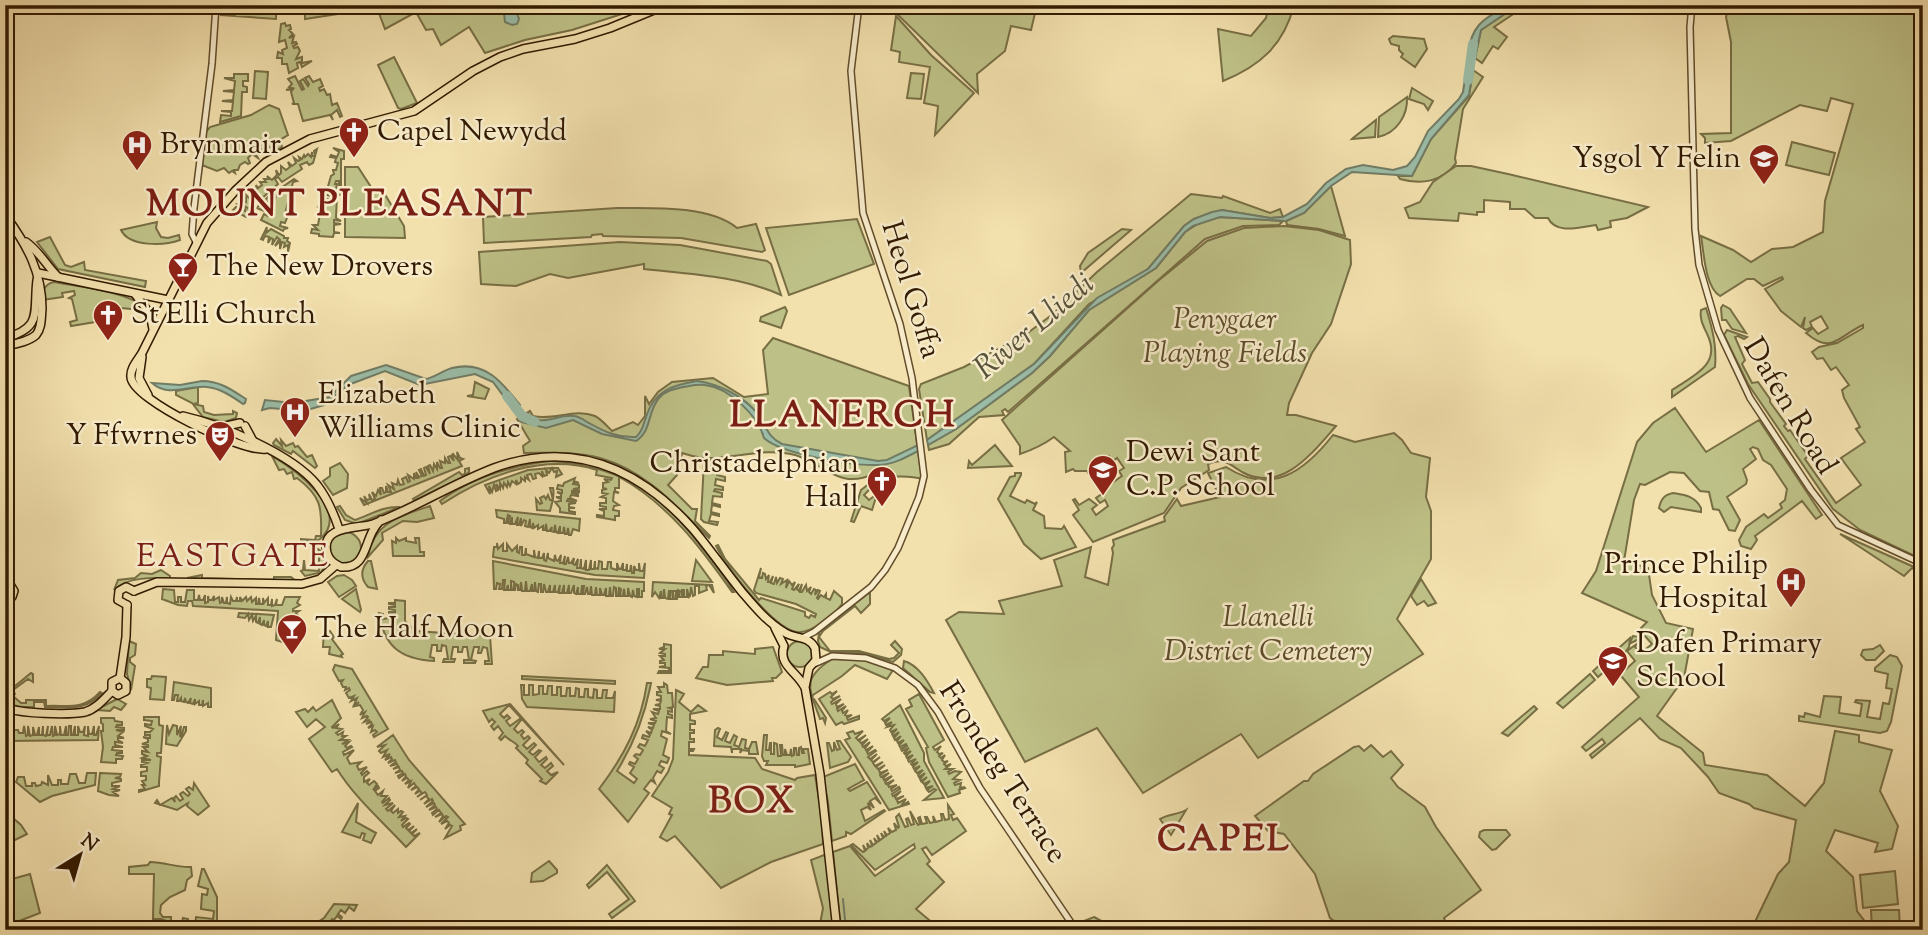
<svg xmlns="http://www.w3.org/2000/svg" width="1928" height="935" font-family="'Sorts Mill Goudy',serif">
<style>
.green{fill:#bec187;stroke:#786e44;stroke-width:2;fill-rule:evenodd}
.water{fill:#9bbda8;stroke:#717c65;stroke-width:2}
.lines{fill:none;stroke-linecap:round;stroke-linejoin:round}
.stream{stroke:#717c65;stroke-width:2}
.river{stroke:#9bbda8;stroke-width:10}
.minor-casing{stroke:#624c2b;stroke-width:8}
.major-casing{stroke:#321a00;stroke-width:10}
.minor{stroke:#f7ebca;stroke-width:5}
.major{stroke:#f2e0ad;stroke-width:7}
.labels{text-anchor:middle;dominant-baseline:central;stroke-width:5;stroke-linejoin:round;paint-order:stroke}
.poi-label{font-size:30px;fill:#321a00;stroke:#f7ebca;text-anchor:start}
.street-label{font-size:30px;fill:#321a00;stroke:#f7ebca}
.park-label{font-size:30px;font-style:italic;fill:#5c4c28;stroke:#f7ebca}
.water-label{font-size:32px;font-style:italic;fill:#57533b;stroke:#f7ebca}
.neighbourhood-label{font-size:32px;letter-spacing:2px;fill:#7a1f14;stroke:#f7ebca}
.district-label{font-size:37px;font-weight:bold;letter-spacing:2px;fill:#7a1f14;stroke:#f7ebca}
</style>
<rect width="100%" height="100%" fill="#f2e0ad"/>
<filter id="stains"><feTurbulence type="fractalNoise" baseFrequency=".00286" numOctaves="4"/><feColorMatrix values="0 0 0 0 .2 0 0 0 0 .09 0 0 0 0 .02 0 0 0 .5 -.17"/></filter>
<radialGradient id="worn" r=".72"><stop offset=".6" stop-color="#630" stop-opacity="0"/><stop offset="1" stop-color="#630" stop-opacity=".3"/></radialGradient>
<g class="green">
<path d="M221 5H228V14L235 15 236 12H248V7L236 5H276V19L221 15Z"/>
<path d="M305 5H622V14L572 30 525 40 485 53 469 27 441 45 433 29 426 30 416 12 385 29 377 8 305 19Z"/>
<path d="M897 5H1037L1031 30 1011 26 1005 51 977 74 978 93 896 13Z"/>
<path d="M1269 5H1294C1284 45 1260 66 1223 81L1218 29 1251 36 1266 18Z"/>
<path d="M1518 5H1527L1494 27 1507 37 1498 49 1493 46 1482 63 1475 58 1481 30Z"/>
<path d="M1729 5H1923V560L1860 530 1833 509 1748 384 1724 335 1727 330 1747 337 1744 339 1738 336 1735 337 1745 360 1742 364 1752 383 1758 382 1770 399V402L1786 424 1784 426 1788 431 1790 430 1808 456 1805 459 1836 503 1861 485 1841 458 1865 442 1856 429 1860 427 1844 398 1842 390 1849 385 1836 367 1831 370 1823 358 1817 359 1812 352 1819 347 1837 343 1863 328V325C1837 337 1832 355 1806 333L1813 328 1818 334 1828 328 1821 316 1810 322 1812 327 1806 330 1803 328 1805 317 1801 327 1781 311 1765 289 1783 279 1782 277 1763 286 1754 279H1747L1720 296C1705 287 1704 253 1701 236L1733 250 1751 262 1772 249 1793 247 1823 232 1825 201 1853 104 1831 98 1827 111 1800 105 1731 141 1705 143V138L1701 134 1731 133V42L1726 17Z"/>
<path d="M896 16 931 55 974 93 935 135 938 106 924 103 930 67 899 62 900 52 891 50Z"/>
<path d="M285 23 286 26 290 25 291 29 289 30 293 34 289 38 294 36 292 43 296 42 297 44 293 46 294 48 298 47 300 51 296 59 302 57V63L312 61 302 67 300 62 297 63 298 68 289 73 287 64H282V58H277L278 52 283 54 282 50 287 48 285 40 279 42 281 24Z"/>
<path d="M1393 36 1424 39 1427 49 1415 67 1401 57 1403 54 1399 50V46L1391 44 1389 39Z"/>
<path d="M394 57 417 103 401 109 398 108 378 65Z"/>
<path d="M1473 70 1483 77 1463 109 1455 158 1456 163C1442 182 1421 185 1400 179L1398 176H1412L1431 139 1469 96Z"/>
<path d="M255 71 268 72 266 99 253 98Z"/>
<path d="M911 73 924 74 921 99 907 98Z"/>
<path d="M234 74H248V81H243V86L247 87V92H242L241 116 220 122 221 115 231 116V112L221 111H232L233 102 222 101 233 100 234 92 223 91 234 90 235 81 224 78H234Z"/>
<path d="M295 76 302 90 304 89 300 81 303 79 308 86 309 84 305 78 309 76 313 82 320 79 323 86 319 88 320 91 324 89 327 95 330 94 332 105 337 103 342 116 340 117 337 110 331 115 333 120 330 115 303 121 298 104H292L294 103 291 92 293 89 286 90 292 88 289 87 292 84 288 79Z"/>
<path d="M1412 88 1433 101 1428 110 1424 104 1409 99Z"/>
<path d="M1407 97C1408 115 1397 133 1378 137L1379 117Z"/>
<path d="M269 105 279 109 288 135 280 140 282 147 275 151 270 147 259 151 258 150 255 152 258 158 252 154 248 158 250 163 248 164 245 162 240 165 238 170H234L235 173 232 171 229 173 224 168 217 171 202 165 205 133 210 127 251 115Z"/>
<path d="M1376 120 1375 137 1352 139 1353 138Z"/>
<path d="M1792 142 1835 153 1829 175 1786 165Z"/>
<path d="M333 148 344 151V159H341V185H339V181H336L335 184H337L336 189 341 190V195H337L336 218 341 221 334 220V223L341 224 334 225V232L340 233H334L333 237 319 236V234L311 233 312 229 318 230 313 225H318L320 214 324 212V208L318 207 319 205H325L326 199H331V196L327 195 333 191 327 190 331 176 334 174 333 170H336L338 163 335 162 336 158 330 157 331 155 337 157 339 152Z"/>
<path d="M317 149 313 163 309 165 307 162 300 165 302 169 282 182 278 177 275 179 278 184 260 200 257 196 250 204 253 207 248 208 250 212 246 217 233 210 236 207 245 211 246 207 238 204 245 202 241 200 243 198 246 201V195L249 198 252 195 250 192 253 189 255 191 257 190 256 185 258 188 262 185 260 182H266L264 179H269L267 176 272 180 277 175 276 170 279 175 281 173V166L286 170 290 167 288 162 292 166 296 163 294 158 298 161 300 160 299 157 302 159 304 155 305 157 308 154 311 157 312 152V156H315L314 151Z"/>
<path d="M1456 166H1471L1508 174 1648 207 1627 218 1610 221 1611 227 1598 230 1596 225C1581 227 1556 235 1548 218H1535L1525 209H1510V202L1484 200V212H1477V215L1459 213 1458 221 1409 218 1405 208 1420 202 1433 182Z"/>
<path d="M345 167H358L373 190 381 188 404 226 405 238 345 237Z"/>
<path d="M294 179 297 181 293 182 285 214 288 215 285 223 281 222 280 226 288 228 284 229 283 231 261 220 264 214 268 216 269 213 257 208 261 203 274 207V203L264 201 268 197 275 199 276 195 272 194 276 191 284 192 285 188H281Z"/>
<path d="M1331 186 1345 236 1319 229 1287 225 1286 221 1304 213Z"/>
<path d="M1191 194 1222 198 1223 196 1270 213 1280 209 1283 217 1270 218 1222 210 1194 219 1184 226 1148 269 1089 304 1034 364 927 440 919 389 921 384 964 367 1025 335 1053 314 1097 272Z"/>
<path d="M617 208C651 208 709 205 737 228L756 224 765 250 762 252 681 238 603 236 602 234 592 235 591 237 484 243 483 217Z"/>
<path d="M1220 217 1283 221 1279 225 1243 226 1205 239 1008 412 1005 409 1002 411 1004 415 979 417 949 444 929 450 928 445 956 429 1032 373 1050 356 1089 310 1156 268 1185 232 1201 222Z"/>
<path d="M857 219 874 264 789 295 766 228Z"/>
<path d="M157 222 156 228 161 237 168 238 179 235 180 240C164 246 129 247 121 230Z"/>
<path d="M1284 226 1319 230 1350 240 1351 264 1331 324 1312 353 1289 403 1287 415H1296L1336 426C1313 452 1282 494 1242 472 1229 464 1224 457 1208 464L1209 470 1181 488 1164 513 1093 542 1073 515 1079 510 1073 500 1075 499 1079 505 1089 499 1097 505 1092 509 1096 515 1108 506 1105 500 1100 503 1096 498 1103 493 1102 490 1122 476 1119 471 1124 468 1117 458 1113 461 1109 456 1092 467 1095 473 1092 476V479L1087 471H1075L1073 469 1066 472 1065 452 1070 451 1054 437C1043 445 1032 450 1020 454V446L1002 420 1158 281 1207 241 1244 228Z"/>
<path d="M267 227 266 233 271 229 284 236V238H288L287 241 290 243 288 252V245L284 247 285 243 282 242 280 249V241L275 246 279 239 277 237 272 245 273 239 271 238 268 243 269 237 265 236 263 240 261 239Z"/>
<path d="M1122 229 1131 230 1081 273 1080 266 1088 253Z"/>
<path d="M50 237 65 265 71 267 84 262 85 270 146 281 145 287 58 269 37 242Z"/>
<path d="M620 242 680 245 767 261 771 264 781 295C739 276 690 274 644 269V264L568 278 550 274 516 286 481 284 479 252Z"/>
<path d="M54 282C81 287 125 291 147 308 123 313 114 298 95 322L71 326 70 322 77 320 72 299 69 298 75 295 74 291 62 293 63 297 42 300C43 291 44 284 54 282Z"/>
<path d="M1723 305 1730 309 1746 333 1732 329 1726 320H1722L1721 308Z"/>
<path d="M785 307 787 311 781 328 760 321 761 317Z"/>
<path d="M1706 308C1712 327 1717 346 1715 367L1672 397V390C1693 376 1721 365 1708 336 1704 327 1699 319 1701 310Z"/>
<path d="M773 338 909 386 922 479C905 473 888 480 874 474 838 490 826 464 795 455 764 447 734 459 703 458 696 457 688 455 682 453L681 459H677V475L668 485 692 509H697L695 521 710 536 709 538C676 506 646 471 600 458 575 451 549 453 524 453L523 446 530 441 517 419 530 411 533 416C554 421 574 408 595 416 601 419 607 426 612 431L633 422 638 425 645 416V396L649 404 658 392 672 382 713 378 744 397 768 394 763 350Z"/>
<path d="M475 382 489 389 485 399 467 396 473 395Z"/>
<path d="M198 387V403L193 404 203 406 204 412 214 415 233 414V411L237 413 236 418 224 422 203 417 192 403 176 395V391Z"/>
<path d="M1675 408 1706 452 1759 420 1822 515 1816 519 1802 501 1755 536 1757 540 1751 549 1741 546 1739 540 1746 527 1764 514 1768 518 1782 508 1780 504 1785 500 1787 489 1771 465 1763 460 1758 449 1753 447 1750 449 1756 459 1743 469 1747 480 1746 484 1727 497 1740 520 1735 531 1729 530 1719 510 1713 509 1709 492 1700 491 1684 473 1670 472 1645 485 1640 484 1634 500 1624 561 1648 568 1652 595 1666 623 1693 629 1684 678 1657 716 1703 753 1705 765 1767 775 1805 806 1824 783 1835 731 1859 735V742L1892 750 1880 791 1898 826 1892 849 1875 852 1878 843 1835 830 1826 851 1853 877 1857 911 1866 923 1867 930H1755L1752 928 1778 874 1789 862 1796 820 1754 808 1749 804 1719 793 1708 777 1681 748 1660 739 1640 718 1592 758 1590 755 1605 743 1602 739 1586 751 1582 747 1639 697 1616 670 1617 668 1615 665 1618 662 1625 670 1635 661 1627 651 1638 643 1635 647 1641 653 1652 644 1645 636 1629 644 1633 636 1639 637 1645 632 1641 628 1647 622 1582 593 1596 571 1637 442 1653 423Z"/>
<path d="M1394 433 1402 440 1411 453 1430 458 1426 497 1431 511V559L1397 619 1423 654 1258 758 1241 734 1143 793 1097 728 1025 762 946 620 959 612 1004 614 999 601 1062 586 1054 560 1091 547 1085 577 1108 585 1113 553 1112 548 1114 545 1113 540 1165 521 1164 517 1177 499 1181 506 1220 497 1208 473 1226 467C1271 496 1304 472 1333 435L1355 442Z"/>
<path d="M276 439 282 446 281 440 286 446 293 443 295 447 298 446 307 457 312 455 317 466 315 468 293 451 291 454 274 445 273 443Z"/>
<path d="M995 445 1012 466 968 468 969 461 972 465Z"/>
<path d="M457 452 460 458 463 459 459 461 462 466 364 505 360 498 367 503 364 496 367 500 370 499 369 494 372 500 375 499 372 492 376 496 378 490 381 495 380 488H382L384 493 386 492V486L388 492H391L388 485 394 489 392 483 397 485 398 480 400 485 404 484 402 479 406 477 408 482 410 481 408 475 414 479V473L416 478H418L416 472 419 477 422 476 419 470 421 469 424 476 426 475 424 468 426 467 430 474 428 466 430 465 433 471 434 464 437 469V462L440 468H442L440 461 445 463V458L448 463H450L448 457 450 456 454 461 452 455 453 454 458 460Z"/>
<path d="M272 456C294 469 354 512 319 540L301 541V539L315 540 316 536H321C322 507 321 496 297 478L294 479 292 472 287 474 284 469 279 470Z"/>
<path d="M721 459 720 464 726 465V468L719 467 717 475 725 477V481L716 479 715 485 723 487V490L715 489 714 491 722 493V497L713 496 712 503 720 505V507L712 505 711 512 719 514V516L711 514 709 521 718 522 717 525 704 522 701 519 704 461Z"/>
<path d="M550 461C617 465 658 491 699 544 711 559 724 575 734 592H732C701 548 669 505 621 478H619V488H615V491L619 493 614 492 613 501 619 505 614 506 613 510 619 511V516H615V520L597 517V515L604 516V511L599 509H606V507L600 506V503H606V498L601 497 607 494 602 493V490L607 489 603 488V483L608 482 604 479 611 480 612 478 596 475 597 470C544 453 486 475 442 504L440 501C472 477 511 466 550 461Z"/>
<path d="M340 463 348 474 347 488 333 495 323 481 330 476V468Z"/>
<path d="M469 468V472L465 476 414 501 413 499 459 472 462 475 465 474V469Z"/>
<path d="M551 468H558L562 474 556 477 557 471 554 472 552 468 549 473 546 470 547 475 544 476 542 471V476L539 473 535 474 536 478 533 479 531 474 527 475 529 480 525 477V481L521 478V482L518 484 516 480V484L512 481 510 486 508 482 507 487 504 483 503 488 500 483V489L496 484 498 490 496 491 494 485 492 492 489 486 490 494 485 485 528 470Z"/>
<path d="M1015 473H1021V475L1010 496 1025 503 1027 500 1035 504 1037 502 1033 510 1044 516 1045 528 1062 529 1064 526 1076 547 1041 559 1024 544 998 499 1010 477 1015 476Z"/>
<path d="M575 478 574 481 579 483 574 482 573 484 579 485V488L573 489 579 490V492L572 491V493L578 494V496L571 495 570 498 577 501 568 499 567 501 576 503 569 504V507L575 508H569V511L575 512V514L560 512V508L555 502 561 501V499L556 497H561V494L557 492 562 493V490L557 489 558 485 563 486 564 483Z"/>
<path d="M875 479 878 481 864 495 869 500 877 494 872 510 861 506 854 522 851 521 861 490Z"/>
<path d="M550 488H553C555 495 552 503 550 511L537 510 536 499 540 504 542 503 540 498 544 496 546 499 548 495 550 500H553Z"/>
<path d="M1673 493C1685 495 1695 496 1701 508V512L1671 507 1664 512 1659 508C1661 499 1664 495 1673 493Z"/>
<path d="M340 506 346 515 355 520C370 515 383 506 400 507L357 524 345 520 337 507Z"/>
<path d="M430 506 434 518 417 522 403 521 382 533 383 540 368 557C373 523 400 516 430 506Z"/>
<path d="M496 510 580 519 579 531 573 529 571 535H569L568 528 567 534H565L564 527 563 533H560V526L558 533 556 532 555 525 554 532 551 531 552 527 549 531H547L546 524 545 530H543V526L538 529V525L534 528 533 523 532 528 530 527V519L528 527 525 526 526 521 524 520 521 526V518L519 525H517L518 517 515 524H512V517L510 524 508 523 510 516 508 515 506 523H504V519L497 517Z"/>
<circle cx="345" cy="548" r="16"/>
<path d="M1840 534 1923 571V576L1912 568 1904 576Z"/>
<path d="M396 538 399 541 406 538V541L416 543 415 538H419L420 552H424V556H393L392 541 396 543Z"/>
<path d="M497 543 498 549 503 544V551H507V544L512 551 517 546V552L519 553 520 547H522V555H525L526 548V554L534 557V550L535 557 538 558 539 551V558H542L544 553V560L546 561 548 553V558L554 561 555 555 556 560 558 561 561 555 560 563H563L565 556 564 564H566L568 557 569 563H571L574 558 573 564 575 565 578 559 577 568H580L581 559V568L584 569 586 560V570H589L591 560V569H594L595 561V568L598 569 599 561 602 562V569H607L608 562H611V568L617 570V563L619 569H621L623 563V570H626L627 564V571H630L631 565 632 573H634V566L636 570H639V563L640 571H643L645 563 644 578 595 575 493 557 494 547H497Z"/>
<path d="M718 545 725 559 759 600 761 598 805 612V616L809 618 811 615 815 617 816 614 796 604 756 593 754 590 761 568 759 577 762 578 763 573 765 574 766 579 769 575 768 582H770L773 576 771 583 774 584 776 577 777 583 780 578 783 579 781 584 787 580 786 588 789 581 792 585 795 582 792 589 794 590 799 584 797 589 799 591 802 584 800 592H802L806 585 807 591 811 587 809 592 811 594 814 589 816 590 815 595 818 590 820 591 817 598 818 599 821 595 824 597 826 594V598L830 600 834 591 842 598V604C834 615 811 634 797 632 773 629 727 567 716 546Z"/>
<path d="M316 548C327 554 327 565 320 574L318 573 305 576 301 571 303 570 304 560 305 570 319 571V555L316 554Z"/>
<path d="M696 560 712 582 692 581Z"/>
<path d="M368 561H371L377 589 368 587C360 578 361 569 368 561Z"/>
<path d="M493 561 586 579 644 582V591H642V597H639V589H637V597L634 596 633 590 632 597 630 596 628 588V596H625L624 589 623 596H620L621 589 619 588 618 596H616V588L614 587 613 596H611L610 587 609 596H606V588L604 595H602L600 588V595H597L596 587 595 595H592L591 586 590 594H588L587 587 585 594H583L584 586H582L581 594H578V587L576 594 574 593V585L571 593H569V585L567 593H564V585L562 593H559L560 585 558 592H555V585L553 592H550V585L548 592H546L544 584 543 592H541V584H539L538 592 536 591 535 582 534 591H532V584L530 591H527L526 581 525 591H522L521 582 520 590H518V585L516 584 515 590H513L514 582 511 581V590H508V585L506 590H504L505 580H503L502 589H499L500 584 497 583 496 589H494Z"/>
<path d="M161 570 170 576V579C154 577 126 577 114 590L118 580 135 578 141 573 152 574Z"/>
<path d="M202 575V578L274 580V577H291L296 581 187 578Z"/>
<path d="M344 575 352 580 356 586 339 597 328 582 337 576Z"/>
<path d="M1421 579 1436 603 1428 606 1424 601 1417 605 1411 596Z"/>
<path d="M653 582 712 585 714 593 709 585 706 586 707 590 699 593V586H695V595L693 596 691 587 690 596 689 597 687 589V597H684V590H682V597H679L680 591 678 590 677 599H675L676 591H673V599H670L671 591H669L668 599 665 598 664 589 663 598H661V591L659 598 655 592 652 597Z"/>
<path d="M163 589 174 590 175 602H178V597H181V602H185L187 590H194V600H198L199 595 200 600H203L205 595V603L208 602V596L209 600H212L214 596V600L219 597 220 603 222 602V597L224 603H226L227 597V603L230 604 231 597 233 601H236L237 597V601H240V597L242 601 246 597 247 601 251 597 252 602 256 598V604H258L259 598 260 604H263V598L264 603 268 598V605H271L272 599V606L275 605 277 599 276 605H282L285 597H300L297 603 300 605 293 609V611H299L296 613 299 617H293L292 622 299 624 291 625 292 627 298 628H293L292 634 297 635V641H290L289 644 276 640 278 611 193 606 192 601H188L187 606 178 605 162 599Z"/>
<path d="M356 589 361 610 360 612 342 599Z"/>
<path d="M870 592V604L861 613 855 606 823 631 819 637 830 651H859L889 659 894 658 899 653 891 645 895 641 902 649 901 655 893 662 861 653H833L820 647 818 641 819 632Z"/>
<path d="M395 600 405 601V621L415 631 490 636 492 664H485V661H489L487 648 483 647 481 653H478L479 647H474L471 660 476 661 475 663H464V660H469L467 647H463L462 652H458V647H453L451 659H455L454 662H443L444 659H448L446 646 442 645 441 651H437V645H432L430 657 434 658V661C401 659 384 647 379 613L383 614V619L395 617V614H389V612H395V610L389 609V607H395V605L389 604V603H395Z"/>
<path d="M239 613 274 615 271 627H268V621L266 626 264 625V620L262 625 260 624V617L258 623 256 622V616L253 621 252 615 249 620 248 614 245 618 238 617Z"/>
<path d="M324 629 330 631 334 637 332 639 343 654 341 655 342 657 329 654 330 647H323Z"/>
<path d="M1630 638 1629 647 1623 655 1598 677 1593 671Z"/>
<path d="M129 641 136 644 135 655 130 658V662L135 666 131 690 127 674Z"/>
<circle cx="800" cy="654" r="13"/>
<path d="M664 644 671 645V673H658L659 671H669V668L659 667 665 666V663H660V661L664 660 660 656H665V654L660 653 665 649H659L664 647Z"/>
<path d="M1880 645 1884 651 1875 660H1866L1861 655 1863 650 1873 649Z"/>
<path d="M773 647 782 672 776 678H772L773 681 727 685 696 678 703 667H708L709 655H723V651L755 654V649Z"/>
<path d="M1890 655 1897 657 1902 666 1891 722 1887 731 1880 733 1799 721V716L1804 717 1805 713 1820 717 1824 696 1841 697 1839 713 1860 716 1862 704 1855 702 1856 700 1870 701 1867 717 1880 719 1883 703 1889 704 1892 689 1886 688 1888 674 1875 671V668Z"/>
<path d="M832 659 866 660 893 670 887 679 855 665 842 676 813 695 812 699H814L826 718 825 723 823 718 820 719C809 688 801 679 832 659Z"/>
<path d="M904 661C918 665 927 680 934 693L930 692 903 668Z"/>
<path d="M335 665 352 669 388 729 374 737 373 735 377 732 375 730 371 732 373 726 368 728 372 724 371 722 366 724 370 722 369 720 364 722 368 717 367 716 362 718 365 712 360 715 363 710 360 705 355 706 359 702 354 705 357 698 351 701 354 696 349 698 346 693 350 690 349 688 345 690 346 687H343L341 683 343 680 339 681 333 670Z"/>
<path d="M31 673 33 674V682L28 679 13 690 15 694 13 696 21 703H26V700H46V706C69 705 84 710 100 692L102 693C85 712 68 707 45 707L44 702H34V707C24 707 11 709 7 697L10 690Z"/>
<path d="M1590 674 1595 680 1563 708 1557 703Z"/>
<path d="M152 676 166 677 164 700 150 699 151 688 147 687V679H151Z"/>
<path d="M522 676 615 681V684L522 679Z"/>
<path d="M174 682 211 688V707H208V703L203 706V700L202 705H199V701L195 704V699L193 704 190 703 191 698 188 703 186 702 185 698 184 702 181 701V698L179 701H177L178 695H175L174 700H172Z"/>
<path d="M647 683H651L650 688C644 718 633 745 617 771L634 783 637 779 630 773 634 767 629 764 630 762 635 764 638 759 634 756 636 754 640 755 643 750 638 747 640 744 645 746 648 740 642 738 643 735 649 737 650 735 646 731 651 733 652 730 648 727 653 728 654 725 648 723H655L656 721 650 719 656 718 652 712 658 714 659 711 653 709H660V706L655 705 660 704 661 701 656 700 661 699V696L657 695V692H661L658 687H664V683L667 685 668 693H672L673 707 669 708 672 709V712L668 711V714L672 715V718L667 717 666 731 671 734 662 731 661 736 667 739 663 755 669 758 667 763 661 761 659 765 664 768 661 773 657 771 653 778 655 783 651 780 644 789 649 793 628 822 599 789C624 756 641 724 647 683Z"/>
<path d="M521 685H524V695H529V685H533V695L539 694V686H543V694H547L548 686H552V695H557V687H561V696H566L567 688H570V696H575L576 688 579 689V697H584L585 689H588V697L593 698 594 689 597 690V698H602L603 690H607L606 698H613L615 691 614 712 527 707 522 699Z"/>
<path d="M676 690 684 694 679 702 691 712 698 705 706 711 690 714V720L695 721V724H690V730H694V733H690V739H694V742H689V749H694L693 751H689V755L755 758 762 769 795 780 797 778 815 775 822 817 823 844 771 862 721 888 675 836 667 841 660 837 672 815 669 814 672 808 652 796 668 772 673 759Z"/>
<path d="M837 691 831 697 833 699 840 696 831 702 832 704 841 699 836 704 837 707 844 704 837 709 838 711 846 706 842 711 843 713 848 710 845 715 847 716 852 715 847 718 848 720 859 716V719L844 724 842 722 836 725 819 699 830 692 832 694Z"/>
<path d="M919 694 944 740 933 747 935 750 941 746 937 752 939 754 943 753 939 756 941 758 945 755 942 760 944 762 948 761 944 764 946 766 951 764 945 769H953L948 772 949 774 955 771 961 772 953 779 960 780 954 783 955 785 961 783 960 788 964 787 965 788 959 790 960 793 948 797 929 762 926 748 928 747 906 709 912 706 909 700Z"/>
<path d="M117 699 126 704 121 710 114 707 110 711 96 710Z"/>
<path d="M332 700 341 718 332 727 333 728 339 724 336 728 342 729 336 733 338 735 343 732 342 736H346L340 740H348L342 744 349 742 345 746 347 748 351 746 352 747 343 752 344 755 354 750 347 758 350 764 361 762 357 766 359 770 367 767 361 773 362 775 367 771 369 773 364 777V782L370 779 367 783 369 785 374 781 377 784 373 790 378 786 379 788 375 791 378 795 383 791 381 796H387L382 802 383 803 389 798 390 800 385 805 393 803 386 809 388 811 395 805 391 811 393 813 398 809V813L401 811 403 812 399 817 405 816 401 821 406 818 408 819 402 825 403 827 409 823 410 824 406 828 408 830 414 826 409 831 411 833 417 829 412 834 414 836 420 833 406 847C382 821 355 798 337 769L332 772 309 739 325 727 316 719 307 727 296 712 305 709 308 712 313 707 316 711Z"/>
<path d="M510 704 564 765 522 719 514 729 518 733 522 730 524 732 521 735 524 739 528 736 530 738 523 745 527 749 534 743 536 745 529 752 533 755 539 750 541 751 535 757 539 762 546 757 547 759 541 765 545 768 551 763 553 766 547 771 551 775 558 772 546 784 540 781 542 779 526 763 528 760 516 748 518 746C515 742 510 741 505 736L501 740 499 738 503 733 498 726 494 730 491 726 495 722 492 719 489 722 483 711ZM509 705 521 718 510 726 506 721 510 718 507 715 504 718 500 714Z"/>
<path d="M900 705 924 753V761L944 798 924 800 936 790 934 789 929 792 927 790 933 786 926 788 925 786 930 781 924 784 922 782 927 777 921 781 920 779 925 773 919 777 918 775 923 770 917 773 915 771 920 766 914 769 913 767 918 762 912 765 911 764 916 759 909 762 908 760 913 755 907 758 906 756 911 751 905 754 904 753 909 748 902 751 901 749 907 746 906 744 900 747 899 745 904 740 898 743 897 741 901 736 895 740 894 738 899 732 893 736 892 734 897 729 891 732 890 730 894 725 887 727 892 722 886 725 885 723 890 718 884 721 882 719Z"/>
<path d="M1534 706 1537 709 1508 736 1502 733Z"/>
<path d="M144 717H159V725L163 726 161 753H157V756L161 757 159 782V786L139 792V790L145 789 142 785H145L142 781 146 780V776H141V772L147 771V767H141V765L147 763 142 762V760H151L142 758 147 756 142 754V751L148 752 143 747H148V745L142 744 148 742V739L143 737 150 738V735H145V732H150L153 729 145 726V724L151 725 152 721 144 720Z"/>
<path d="M101 718H114L115 721 122 722V725H117L116 727 124 728V730H116L123 732 118 736 124 738H118V740L123 743 115 742V745L123 747H113L112 750 122 751V753H117L116 755 123 756 122 759H116V763L101 762 103 747 101 731H103V724L101 723Z"/>
<path d="M167 725 169 734 173 725 177 726V735L181 726 180 736 181 737 184 727H186V731L177 746 166 744Z"/>
<path d="M24 726 26 736 28 735V726L30 736 33 735V727L35 735H37L39 727V735H42L43 726V735L46 736 48 726 47 735H50L52 726 53 736 55 735V726L57 735 60 734V726L61 735H64L66 726V735H68L69 726H71V735H73L75 726V735H78V726L80 732H83L85 726 84 735 88 736V726L89 734H92L94 726V735H96L99 726 98 740 5 741 7 730H18L19 733H23Z"/>
<path d="M718 728 720 729 717 737 722 740 726 732 728 733 725 741 730 743 734 735 737 737 734 745 739 747 742 739 746 740 745 748 749 749 752 742H756L758 754H749V751L742 750 740 753 741 749H732V753L731 747 714 746 715 730Z"/>
<path d="M853 731 855 734 863 731 856 738 858 740 866 735 859 741 861 743 868 739 862 745 863 747 870 742 865 748 866 750 873 746 867 752 868 754 875 750 876 751 868 757 870 759 877 754 871 760 873 762 880 757 873 763 875 766 883 762 876 767 878 769 885 765 879 770 880 773 888 770 880 775 881 777 889 773 883 778 884 780 892 776 885 782 886 784 894 780 888 785 889 787 897 785 891 789 892 791 899 787 900 789 892 794 893 796 901 791 895 797 896 799 904 796 897 800 898 803 906 799 901 806 908 802 909 804 889 810 845 740 850 738 847 733Z"/>
<path d="M393 735 409 760 465 824 460 826 461 830 445 838 452 826 450 825 445 829 449 823 447 821 441 824 448 817 446 816 439 822 443 816 442 814 435 817 441 813 439 810 433 815 432 813 437 809 436 807 429 810 435 805 434 803 426 807 433 801 432 799 424 804 429 799 426 796 420 800 427 795 425 792 417 797 422 793 420 791 415 794 419 789 417 787 411 790 416 786 414 783 408 788 411 781 405 784 409 780 407 778 402 781 406 776 405 774 399 778 398 776 403 773 402 771 395 773 400 770 399 767 393 769 398 766 397 764 390 766 396 762 395 760 388 763 392 759 391 757 385 760 390 754 383 757 387 750 381 753 379 751 385 745 377 747Z"/>
<path d="M764 735H767L766 750H769L770 743H771V754H774V743L777 744 778 756H781L780 745H782L783 755H785V749L787 755H790L791 749 792 756 794 755V748H796L797 755H799V748L801 747 802 753H804L803 749H808L810 764 795 767V765H766L768 761H764L762 756Z"/>
<path d="M837 741H840L851 757 848 762 830 768 827 743H829L832 751 834 750V742L837 750 840 749Z"/>
<path d="M1371 745 1383 757 1391 751 1403 765 1391 778 1398 787 1425 807 1436 827 1481 890 1444 918 1449 930H1420L1417 923 1397 930H1347L1330 918 1315 874 1284 834 1268 831 1255 816 1304 781H1308L1313 774 1354 747 1359 746 1364 751Z"/>
<path d="M855 764 864 780 848 789 850 791 867 782 881 804 875 798 870 801 874 808 869 803 868 804 871 810 867 807 861 810 865 821 884 810 885 811 851 834 846 832V836L832 841 828 802 823 777Z"/>
<path d="M87 773H96L95 785 52 796 40 802 16 782 18 777H24L26 786H32V783H35L36 786 41 785 42 782 48 785V775L52 785H58V780H61V784H68L70 774H76L79 783H85Z"/>
<path d="M100 773 121 774 120 777 115 778 121 779V781L112 783V786H120L113 789 120 790 113 792 119 796 109 795 98 791Z"/>
<path d="M194 783 209 806 198 815 187 806 188 803 177 810 155 803 157 800 160 805 172 798 175 802 174 798 176 796 180 801 183 799 180 794 183 792 188 796 190 794 186 789 189 787 193 790Z"/>
<path d="M358 803 356 822 376 833 371 843 363 840 365 834 362 833 360 838 342 832Z"/>
<path d="M948 805 954 814 951 815 953 820 957 818 966 831 932 855 926 847 922 849 930 861 927 864 944 882 916 909 941 930H841L833 852 850 846 875 876 915 848 914 844 875 870 851 845 853 844 863 852 865 851 863 845 866 850 868 848 867 843 870 847 872 846 870 840 873 845 876 843 874 838 877 842 879 841 877 835 880 840 883 838 881 833 884 837 886 836 884 831 887 835 890 833 888 828 892 832 896 830 894 823 898 828 899 827 896 817 899 814 905 827 908 826 906 819 908 818 911 825 914 824 910 811 918 825 920 824 918 818 920 817 922 824 927 823 925 817H927L930 823 934 822 933 816 936 822 942 820 941 814H943L945 820 949 819Z"/>
<path d="M1186 810 1171 835 1160 819C1168 814 1177 815 1186 810Z"/>
<path d="M5 811 21 825 27 834 5 845Z"/>
<path d="M1484 830H1506L1510 835 1496 849 1492 850 1479 837 1480 832Z"/>
<path d="M827 854 833 930H819L823 908 811 860Z"/>
<path d="M549 861 557 870V873L543 881 531 882 532 873Z"/>
<path d="M150 862C165 862 177 868 191 867L192 876 187 880 185 890 170 897 161 905 160 913 163 917H171V921L182 922 183 918 188 919V924L195 925 196 917 213 919 214 911 201 909 202 894 207 895 208 889 198 886 202 869H204L217 897V920L220 922 215 930H191L161 919H153L154 874H129V867L148 865Z"/>
<path d="M607 865 635 901 612 918 609 914 629 899 607 872 589 888 587 885Z"/>
<path d="M1895 871 1898 904 1863 908 1860 875Z"/>
<path d="M30 874 40 913 9 925 10 930H5V881Z"/>
<path d="M334 904 357 905 354 911 349 907 345 913 341 910 338 914 342 917 341 919 337 916 334 920 332 919 331 921 337 925H334L332 930 307 929 324 918Z"/>
<path d="M1871 910H1899L1900 930H1872Z"/>
<path d="M1094 917 1118 930H1084V921Z"/>
</g>
<g class="water">
<path d="M503 5H514L519 19 517 24 512 25 505 22Z"/>
<path d="M1508 5H1518L1481 30 1475 58 1468 53C1472 24 1484 19 1508 5Z"/>
<path d="M1467 66 1473 70 1469 95 1431 139 1412 176 1352 172 1331 186 1304 213 1286 221 1220 217 1193 226 1185 232 1156 268 1089 310 1050 356 1032 373 956 429 928 445 927 440 1034 364 1097 298 1148 269 1184 226 1194 219 1212 212 1222 210 1270 218 1283 217 1307 204 1326 183 1346 169 1363 165 1393 170 1407 166 1415 157 1428 131 1459 99 1463 92Z"/>
<path d="M386 365 426 379C435 377 442 371 452 368 485 360 502 382 520 405L513 409 493 382 475 374 420 385 385 371 348 385 324 405 304 411 270 408 262 410 265 400 293 403 330 397 351 376Z"/>
<path d="M202 381C220 381 232 390 246 399L245 403 243 404C233 397 220 388 207 387 188 385 169 398 152 383L180 385Z"/>
<path d="M697 381C719 384 743 396 757 413 766 425 767 437 782 444L878 461 887 460 918 445V451C905 458 892 465 877 465 853 466 781 454 764 438 758 416 730 388 705 385 698 384 690 386 683 387 674 389 665 391 659 398 647 412 652 431 636 441L602 434 573 420 546 428 521 422 519 418 527 413C541 429 558 413 574 416 579 416 585 421 589 423 605 432 618 438 636 437 643 431 643 425 646 417 654 391 672 385 697 381Z"/>
</g>
<g class="lines">
<path class="stream" d="M843 899 846 930"/>
<g class="river">
<path d="M1468 80 1473 44"/>
<path d="M507 396 522 416 535 422"/>
</g>
<g class="minor-casing">
<g id="minor">
<path d="M1692 5 1690 27 1695 229 1699 265 1718 330 1750 398 1811 490 1838 525 1923 564"/>
<path d="M197 244 192 234 194 208 212 64 216 5"/>
<path d="M804 637 814 632 871 587 885 570 898 548 919 497 924 476 912 378 900 324 863 213 851 71 859 5"/>
<path d="M814 664 832 656 866 658 895 668 918 685 938 712 980 788 1076 930"/>
</g>
</g>
<g class="major-casing">
<g id="major">
<path d="M5 215C27 245 42 272 42 309 41 318 42 328 36 335 28 342 15 344 5 346"/>
<path d="M26 242C39 251 46 265 58 277"/>
<path d="M38 273 168 300"/>
<path d="M135 294 150 314 153 329"/>
<path d="M5 338C43 328 33 313 37 280"/>
<path d="M142 357 139 378 148 395"/>
<path d="M183 416C222 425 292 454 317 485 327 498 334 514 339 529"/>
<path d="M245 426 253 441"/>
<path d="M222 427 240 423"/>
<path d="M266 449C244 453 132 400 131 377 130 368 138 360 142 353L207 223 235 191 266 162 310 139 414 111 473 71 500 57 523 49 575 39 610 28 666 5"/>
<path d="M381 520C362 537 370 569 341 567 334 564 329 560 327 553 320 525 357 529 373 524 415 508 452 484 494 468 574 439 639 468 693 529 710 549 725 571 742 592 754 606 767 622 784 632 795 640 807 634 815 648L816 660 809 668 805 687 820 774 837 930"/>
<path d="M5 584 11 586 14 591 12 597 5 600"/>
<path d="M134 591 157 582 302 584 320 579 336 565"/>
<path d="M127 605 118 600 119 591 126 587 134 591"/>
<path d="M775 628 784 646C778 665 796 671 804 686"/>
<path d="M120 678 126 637 127 605"/>
<path d="M112 691 118 695 126 691V683L120 678"/>
<path d="M112 691V682L120 678"/>
<path d="M5 707C19 714 69 715 85 712 96 709 104 699 112 691"/>
</g>
</g>
<use href="#minor" class="minor"/>
<use href="#major" class="major"/>
</g>
<defs>
<g id="church-pin" transform="scale(1.575)"><path d="M0 17L-7.5 6A9.5 9.5 0 1 1 7.5 6Z" fill="#8f2418" stroke="#f7ebca"/><path d="M-1.2-6h2.4v3.5h3.3v2.4h-3.3V6h-2.4V-.1h-3.3v-2.4h3.3Z" fill="#fff"/></g>
<g id="hospital-pin" transform="scale(1.575)"><path d="M0 17L-7.5 6A9.5 9.5 0 1 1 7.5 6Z" fill="#8f2418" stroke="#f7ebca"/><path d="M-5-5h3v3.5h4V-5h3V5h-3V1.5h-4V5h-3Z" fill="#fff"/></g>
<g id="school-pin" transform="scale(1.575)"><path d="M0 17L-7.5 6A9.5 9.5 0 1 1 7.5 6Z" fill="#8f2418" stroke="#f7ebca"/><path d="M0-5L7-2L0 1L-7-2ZM-4 1L0 2.5L4 1V4Q0 6-4 4Z" fill="#fff"/></g>
<g id="bar-pin" transform="scale(1.575)"><path d="M0 17L-7.5 6A9.5 9.5 0 1 1 7.5 6Z" fill="#8f2418" stroke="#f7ebca"/><path d="M-6-5H6L.8 .8V4.5H3.5V6h-7V4.5H-.8V.8Z" fill="#fff"/></g>
<g id="theatre-pin" transform="scale(1.575)"><path d="M0 17L-7.5 6A9.5 9.5 0 1 1 7.5 6Z" fill="#8f2418" stroke="#f7ebca"/><path d="M-5-5.5Q0-4 5-5.5V0Q5 5 0 6Q-5 5-5 0ZM-3.3-2.5H-1v1.5H-3.3ZM1-2.5H3.3v1.5H1ZM-2.8 1Q0 5.5 2.8 1Z" fill="#fff"/></g>
</defs>
<g fill-rule="evenodd">
<use href="#church-pin" x="354" y="132"/>
<use href="#hospital-pin" x="137" y="145"/>
<use href="#school-pin" x="1764" y="159"/>
<use href="#bar-pin" x="183" y="267"/>
<use href="#church-pin" x="108" y="315"/>
<use href="#hospital-pin" x="295" y="412"/>
<use href="#theatre-pin" x="220" y="436"/>
<use href="#school-pin" x="1103" y="470"/>
<use href="#church-pin" x="882" y="481"/>
<use href="#hospital-pin" x="1791" y="582"/>
<use href="#bar-pin" x="292" y="629"/>
<use href="#school-pin" x="1613" y="661"/>
</g>
<g class="labels">
<g class="poi-label">
<text x="377" y="132">Capel Newydd</text>
<text x="160" y="145">Brynmair</text>
<text x="1741" y="159" text-anchor="end">Ysgol Y Felin</text>
<text x="206" y="267">The New Drovers</text>
<text x="131" y="315">St Elli Church</text>
<text x="318" y="395">Elizabeth<tspan x="318" dy="34">Williams Clinic</tspan></text>
<text x="197" y="436" text-anchor="end">Y Ffwrnes</text>
<text x="1126" y="453">Dewi Sant<tspan x="1126" dy="34">C.P. School</tspan></text>
<text x="859" y="464" text-anchor="end">Christadelphian<tspan x="859" dy="34">Hall</tspan></text>
<text x="1768" y="565" text-anchor="end">Prince Philip<tspan x="1768" dy="34">Hospital</tspan></text>
<text x="315" y="629">The Half Moon</text>
<text x="1636" y="644">Dafen Primary<tspan x="1636" dy="34">School</tspan></text>
</g>
<g class="street-label">
<text transform="translate(910 290) rotate(73)">Heol Goffa</text>
<text transform="translate(1789 407) rotate(59)">Dafen Road</text>
<text transform="translate(1002 773) rotate(57)">Frondeg Terrace</text>
</g>
<g class="park-label">
<text x="1225" y="320">Penygaer<tspan x="1225" dy="34">Playing Fields</tspan></text>
<text x="1268" y="618">Llanelli<tspan x="1268" dy="34">District Cemetery</tspan></text>
</g>
<g class="water-label">
<text transform="translate(1035 327) rotate(-40)">River Lliedi</text>
</g>
<g class="neighbourhood-label">
<text x="233" y="558">EASTGATE</text>
</g>
<g class="district-label">
<text x="340" y="206">MOUNT PLEASANT</text>
<text x="843" y="417">LLANERCH</text>
<text x="752" y="803">BOX</text>
<text x="1224" y="841">CAPEL</text>
</g>
</g>
<rect width="1928" height="935" fill="none" stroke="#f2e0ad" stroke-width="28"/>
<rect x="7" y="7" width="1914" height="921" fill="none" stroke="#321a00" stroke-width="3.5"/>
<rect x="14" y="14" width="1900" height="907" fill="none" stroke="#321a00" stroke-width="2"/>
<g transform="translate(80 855) rotate(37)" stroke="#f7ebca" stroke-width="5" paint-order="stroke">
<path d="M0-5L12 26L0 18L-12 26Z" fill="#321a00"/>
<text y="-10" font-size="19" font-weight="bold" text-anchor="middle" fill="#321a00">N</text>
</g>
<rect width="100%" height="100%" filter="url(#stains)"/>
<rect width="100%" height="100%" fill="url(#worn)"/>
</svg>
